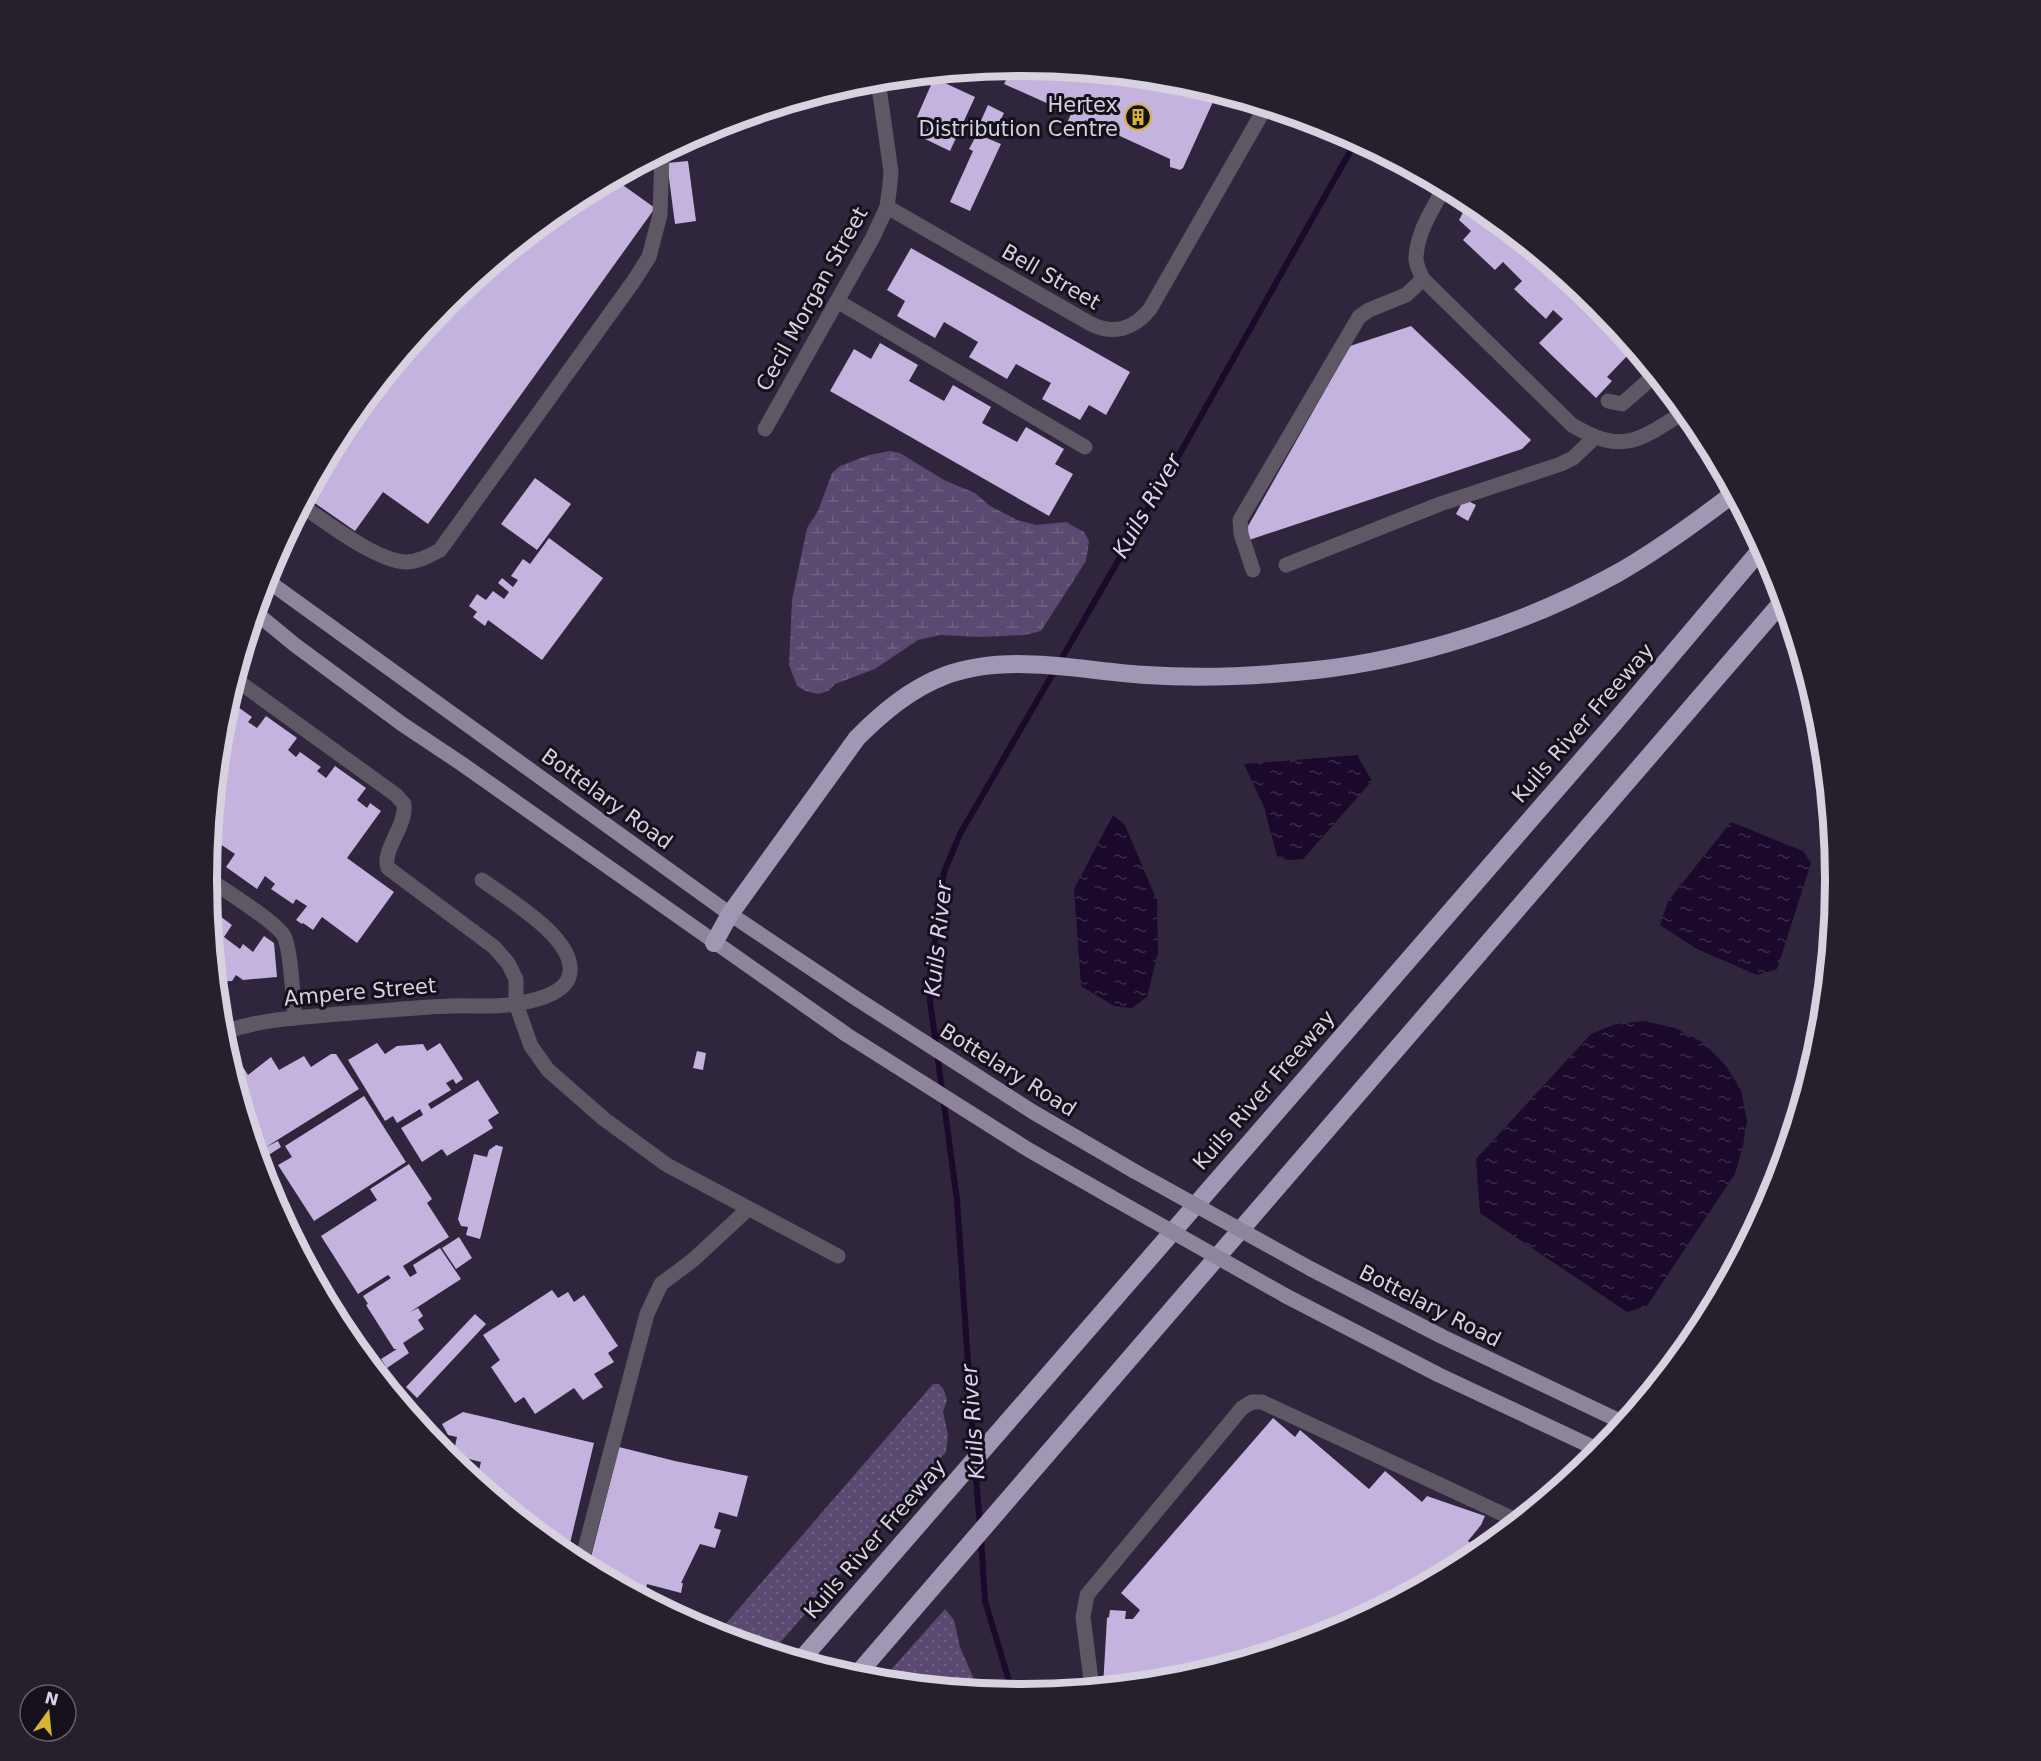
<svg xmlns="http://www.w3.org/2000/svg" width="2041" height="1761" font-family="'DejaVu Sans',sans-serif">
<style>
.grass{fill:url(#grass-dots)}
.wetland{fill:url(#wetland-marsh)}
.water{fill:url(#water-ripples)}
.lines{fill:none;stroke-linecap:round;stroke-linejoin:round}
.stream{stroke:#1a092b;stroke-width:6}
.building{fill:#c4b2df}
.minor{stroke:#5d5864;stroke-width:15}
.major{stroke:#8e859c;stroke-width:15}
.highway{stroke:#a196b3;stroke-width:18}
.major-bridge{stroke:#8e859c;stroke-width:15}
.labels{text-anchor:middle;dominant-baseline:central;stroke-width:6;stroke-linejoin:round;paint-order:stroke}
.poi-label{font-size:21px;fill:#d7d1e0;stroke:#15111b;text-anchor:end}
.street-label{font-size:21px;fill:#d7d1e0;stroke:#15111b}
.water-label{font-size:22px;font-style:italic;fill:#dfcff7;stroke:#15111b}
.rim{fill:none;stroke:#d7d1e0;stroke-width:8}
</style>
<defs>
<pattern id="grass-dots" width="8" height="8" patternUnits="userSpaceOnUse" patternTransform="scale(1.5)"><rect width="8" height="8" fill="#5a4970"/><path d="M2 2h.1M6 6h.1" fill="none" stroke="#716284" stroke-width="1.8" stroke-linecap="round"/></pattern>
<pattern id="wetland-marsh" width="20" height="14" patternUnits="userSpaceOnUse" patternTransform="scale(1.5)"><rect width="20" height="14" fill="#5a4970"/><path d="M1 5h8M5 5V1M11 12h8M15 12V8" fill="none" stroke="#716284"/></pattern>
<pattern id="water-ripples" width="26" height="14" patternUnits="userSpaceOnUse" patternTransform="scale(1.5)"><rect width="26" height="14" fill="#1a092b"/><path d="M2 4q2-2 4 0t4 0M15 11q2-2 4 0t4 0" fill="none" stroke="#3b2c49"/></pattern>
</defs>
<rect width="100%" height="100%" fill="#2f253c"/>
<g class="grass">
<path d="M933 1384H939L944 1390 947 1400 943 1412 948 1435 946 1452 772 1652 716 1635Z"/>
<path d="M945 1609 954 1620 960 1647 979 1691 881 1681Z"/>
</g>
<path class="wetland" d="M890 451 900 453 944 480 975 493 990 506 1017 520 1036 525 1066 522 1084 532 1089 541 1086 561 1041 631 1025 635 982 637 940 635 918 640 875 669 835 684 828 691 818 694 806 691 797 686 789 665 792 600 807 528 818 511 832 473 840 466 869 455Z"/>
<g class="water">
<path d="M1357 755 1372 781 1303 859 1288 860 1277 856 1264 807 1244 764Z"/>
<path d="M1113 815 1125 825 1157 901 1158 952 1147 997 1132 1008 1114 1006 1081 986 1074 889Z"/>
<path d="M1731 822 1803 851 1811 863 1777 969 1757 975 1697 949 1660 925 1668 901Z"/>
<path d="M1644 1021 1675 1028 1704 1043 1726 1066 1741 1090 1747 1120 1743 1146 1735 1174 1647 1306 1627 1312 1480 1213 1476 1159 1591 1034 1616 1024Z"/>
</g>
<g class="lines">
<g class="stream">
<path d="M974 1453 957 1200 930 1001 936 926 944 872 960 834 1166 478 1356 141"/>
<path d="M975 1467 980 1525"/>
<path d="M981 1538 985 1601 1013 1694"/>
</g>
</g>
<g class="building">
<path d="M1020 66 1180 82 1217 93 1183 168 1180 170 1170 167V159L1085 120 1081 130 1067 123 1071 114 1004 84 1012 67Z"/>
<path d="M934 78 975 97 950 151 923 138 930 124 917 117Z"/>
<path d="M988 105 1004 113 995 132 979 125Z"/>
<path d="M977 134 1001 144 970 211 950 202 973 151 969 149Z"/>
<path d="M688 161 696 221 675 224 667 163Z"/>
<path d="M629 171 620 183 655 208 428 524 383 492 355 531 306 497 343 428 445 304 568 203Z"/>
<path d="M1469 201 1597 305 1638 355 1633 360 1628 355 1607 377 1612 381 1596 398 1539 343 1563 319 1553 310 1546 319 1514 289 1522 281 1503 262 1495 270 1463 240 1471 231 1459 220Z"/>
<path d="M911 248 1130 372 1106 415 1089 405 1080 420 1042 399 1051 383 1016 364 1007 379 969 357 978 342 944 322 935 338 897 316 905 301 887 290Z"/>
<path d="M1411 326 1531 440 1522 449 1249 540 1247 528 1350 346Z"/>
<path d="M880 343 918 365 909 381 944 401 953 385 991 407 982 423 1017 442 1026 427 1064 449 1055 464 1073 474 1049 516 830 391 854 349 871 359Z"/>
<path d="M535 478 571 504 537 550 501 524Z"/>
<path d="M1464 499 1476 505 1468 521 1456 514Z"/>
<path d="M549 538 603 578 542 660 488 620 485 626 473 617 477 612 469 606 477 594 486 600 493 591 504 599 509 592 498 583 502 578 513 587 518 580 511 576 523 559 530 564Z"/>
<path d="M231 702 252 717 248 722 257 728 266 716 297 738 288 750 296 757 300 752 321 767 317 771 326 778 335 766 366 788 357 800 367 808 370 803 381 811 347 858 394 892 357 943 322 917 313 930 303 923 302 924 296 920 307 906 296 899 293 904 271 889 275 884 265 876 257 889 226 867 235 854 220 844 217 849 210 844 222 721 226 706Z"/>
<path d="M209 908 232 925 224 937 240 949 243 944 253 952 264 936 274 943 277 977 243 980 236 975 232 981 216 982Z"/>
<path d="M377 1043 385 1054 397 1046 423 1044 427 1051 440 1043 463 1079 456 1084 453 1079 446 1083 451 1090 428 1104 431 1109 478 1080 499 1113 488 1120 493 1128 447 1156 442 1149 422 1162 401 1128 423 1115 420 1109 397 1123 393 1116 385 1121 348 1060Z"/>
<path d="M697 1051 706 1053 703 1070 693 1068Z"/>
<path d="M331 1054H336L359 1089 266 1147 278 1141 281 1147 267 1156 263 1149 256 1153 231 1070 241 1064 248 1075 271 1057 279 1070 304 1056 311 1067Z"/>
<path d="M364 1096 406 1162 314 1221 278 1165 292 1157 285 1146Z"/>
<path d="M496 1145 503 1147 480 1239 466 1235 468 1227 461 1226 458 1219 474 1154 487 1157 489 1150Z"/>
<path d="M409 1164 432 1199 427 1203 449 1237 403 1266 410 1277 417 1273 413 1265 440 1248 461 1279 410 1312 418 1308 423 1316 418 1320 424 1329 403 1343 409 1353 387 1368 381 1359 397 1349H394L366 1305 368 1304 363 1296 391 1278 388 1275 358 1294 321 1236 377 1200 370 1189Z"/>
<path d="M459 1237 472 1258 456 1269 442 1248Z"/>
<path d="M552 1290 558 1298 568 1292 574 1302 584 1295 618 1346 608 1353 614 1362 594 1374 603 1387 583 1400 574 1388 535 1414 524 1397 515 1403 491 1367 500 1360 483 1335Z"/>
<path d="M475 1314 486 1324 417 1398 406 1387Z"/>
<path d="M463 1412 594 1443 567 1556 502 1503 503 1497 490 1494 476 1482 481 1462 453 1455 457 1437 448 1435 442 1424Z"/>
<path d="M1273 1418 1295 1437 1300 1430 1369 1489 1385 1471 1422 1502 1427 1496 1485 1516 1481 1525 1468 1541 1480 1552 1473 1558 1332 1633 1179 1679 1103 1687 1107 1618 1109 1617 1110 1610 1126 1611 1125 1619H1133L1140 1610 1121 1593Z"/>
<path d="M619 1447 675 1461 748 1476 737 1517 719 1512 714 1528 721 1530 715 1548 700 1544 681 1583H683L681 1593 647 1584 644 1598 588 1569Z"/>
</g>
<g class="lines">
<g class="minor">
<path d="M1444 188C1432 210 1416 234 1416 260 1417 266 1420 273 1423 279L1572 425C1623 455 1638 441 1684 412"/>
<path d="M887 207 1091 324C1113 335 1134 329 1150 309L1265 108"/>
<path d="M837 301 1085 447"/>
<path d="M1608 401 1622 404 1655 375"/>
<path d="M765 429 872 239 887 207 890 184 891 172 878 80"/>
<path d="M302 506C328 523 375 560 405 562 418 562 429 556 440 550L633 282 649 257 660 215 662 153"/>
<path d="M1286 565 1440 504 1561 464 1573 458 1594 438"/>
<path d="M1253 570 1241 534 1240 520 1359 317 1369 310 1406 295 1423 279"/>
<path d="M235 679 396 795 404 804C407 826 381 851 388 868L494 947 508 963 516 979V1004L531 1046 548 1070 604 1119 667 1165 838 1256"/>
<path d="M206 877C223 889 275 921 284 936 291 949 293 1000 295 1018"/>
<path d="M221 1033C263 1018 307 1017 351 1013 385 1011 418 1007 451 1006 472 1005 494 1008 515 1004 534 1001 568 994 570 972 574 937 506 898 482 880"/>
<path d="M581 1564 647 1314 661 1284 693 1260 748 1209"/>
<path d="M1092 1688 1083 1617 1087 1595 1242 1408 1252 1402H1262L1518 1521"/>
</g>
<g class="major">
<path d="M265 579 730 914 854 997 1033 1112 1134 1171"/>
<path d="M255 612 295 645 402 724 462 764 847 1035 1029 1150 1111 1197"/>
<path d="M1311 1269 1443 1337 1624 1423"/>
<path d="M1286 1296 1439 1375 1601 1451"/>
</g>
<g class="highway">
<path d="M714 943 730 914 857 738C882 713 910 689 944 676 1008 652 1081 671 1146 675 1202 679 1260 676 1316 670 1417 659 1527 623 1616 574 1657 551 1695 523 1733 494"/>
<path d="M800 1661 1615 722 1762 548"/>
<path d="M855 1677 1783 601"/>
</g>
<g class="major-bridge">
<path d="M1134 1171 1311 1269"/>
<path d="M1111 1197 1286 1296"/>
</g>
</g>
<defs>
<g id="building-ring" transform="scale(1.35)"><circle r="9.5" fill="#15111b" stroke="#d7b434" stroke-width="1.5"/><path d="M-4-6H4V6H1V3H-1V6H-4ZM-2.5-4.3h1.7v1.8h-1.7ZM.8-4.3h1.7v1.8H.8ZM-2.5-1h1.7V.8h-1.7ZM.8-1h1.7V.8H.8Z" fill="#d7b434"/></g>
</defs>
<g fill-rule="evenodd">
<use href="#building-ring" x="1138" y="117"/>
</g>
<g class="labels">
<g class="poi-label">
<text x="1118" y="105">Hertex<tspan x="1118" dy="24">Distribution Centre</tspan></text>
</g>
<g class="street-label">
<text transform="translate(1051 277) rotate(30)">Bell Street</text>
<text transform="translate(812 299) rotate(-61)">Cecil Morgan Street</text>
<text transform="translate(1583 723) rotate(-49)">Kuils River Freeway</text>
<text transform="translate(607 799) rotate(36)">Bottelary Road</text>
<text transform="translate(360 992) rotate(-5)">Ampere Street</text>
<text transform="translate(1008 1070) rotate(32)">Bottelary Road</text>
<text transform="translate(1264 1090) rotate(-49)">Kuils River Freeway</text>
<text transform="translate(1430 1306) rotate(27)">Bottelary Road</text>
<text transform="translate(875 1539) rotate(-49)">Kuils River Freeway</text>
</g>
<g class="water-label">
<text transform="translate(1147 506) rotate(-60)">Kuils River</text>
<text transform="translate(938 939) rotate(-84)">Kuils River</text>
<text transform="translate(973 1422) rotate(-94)">Kuils River</text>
</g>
</g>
<path d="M0 0H2041V1761H0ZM217 880a804 804 0 1 1 1608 0a804 804 0 1 1-1608 0Z" fill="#25202b" fill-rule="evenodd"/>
<path class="rim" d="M217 880a804 804 0 1 1 1608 0a804 804 0 1 1-1608 0Z"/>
<g transform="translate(48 1713) rotate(15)"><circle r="28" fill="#15111b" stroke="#635e6a" stroke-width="1.5"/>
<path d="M0-4.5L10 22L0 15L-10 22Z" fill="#d7b434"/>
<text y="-9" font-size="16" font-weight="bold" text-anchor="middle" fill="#d7d1e0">N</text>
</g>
</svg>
